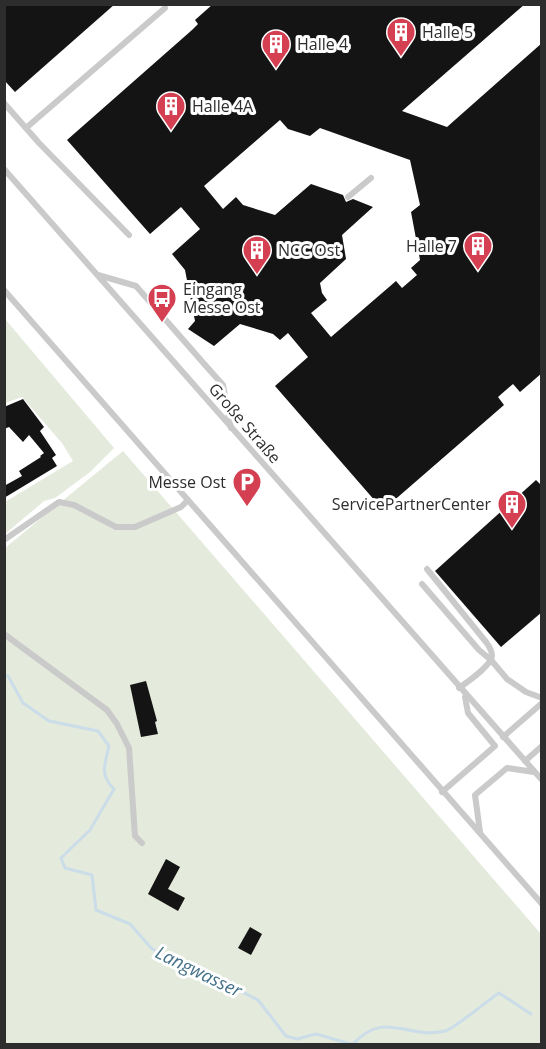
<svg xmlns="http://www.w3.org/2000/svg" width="546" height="1049" font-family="'Open Sans',sans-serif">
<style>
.green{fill:#e4eadc}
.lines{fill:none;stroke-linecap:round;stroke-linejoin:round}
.stream{stroke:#cadde8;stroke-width:3}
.building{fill:#141414;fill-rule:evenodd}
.lane{stroke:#cacaca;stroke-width:6}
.labels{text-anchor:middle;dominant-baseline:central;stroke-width:6;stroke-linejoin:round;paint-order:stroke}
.poi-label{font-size:16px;fill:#2d2d2d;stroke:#fff;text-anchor:start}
.street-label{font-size:16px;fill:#2d2d2d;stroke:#fff}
.water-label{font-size:18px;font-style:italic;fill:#437088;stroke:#fff}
</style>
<rect width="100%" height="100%" fill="#fff"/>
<g class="green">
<path d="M5 319 114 448 90 472 55 498 44 501 5 534V502L73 461 62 443 22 397 5 403Z"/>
<path d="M123 451 541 934V1044H5V548Z"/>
</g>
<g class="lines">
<g class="stream">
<path d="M4 674 8 676 23 703 49 721 98 731 109 746C105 764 99 775 114 789L90 830 61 858 65 868 92 875 96 910 130 924 152 949 211 976 258 1000 286 1036 297 1039 316 1034 351 1044"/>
<path d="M353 1044C386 1009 406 1040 445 1031 454 1029 488 1000 499 993L531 1014"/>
</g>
</g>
<g class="building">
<path d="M4 4H115L15 92 4 80Z"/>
<path d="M213 4H525L402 111 447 127 542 43V373L520 392 513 384 498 397 504 405 383 510 275 386 308 357 288 333 280 340 273 334 240 324 214 346 188 329 195 321 185 270 172 254 200 229 181 207 150 234 67 140 192 30 198 24 195 20ZM280 120 288 129 310 136 320 128 410 160 420 205 411 212 420 260 411 268 417 275 402 288 396 281 331 337 311 313 327 300 322 293 320 283 346 259 342 235 373 207 353 199 346 202 343 195 311 184 275 215 243 205 236 197 223 209 204 186Z"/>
<path d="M23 399 44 427 40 431 56 455 52 458 57 466 4 498V486L22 476 19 471 41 457 40 456 44 453 29 435 23 442 9 427 4 429V407Z"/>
<path d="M536 480 542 486V612L501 647 435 571Z"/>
<path d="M146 681 157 721 155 722 158 734 141 737 130 685Z"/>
<path d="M166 859 180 867 168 889 185 898 178 911 148 894Z"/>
<path d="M250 927 262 934 251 955 238 948Z"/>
</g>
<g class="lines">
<g class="lane">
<path d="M4 103 39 143 129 235"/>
<path d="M26 128 165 8"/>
<path d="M4 169 542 780"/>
<path d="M348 197 371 178"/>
<path d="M98 275 136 286 206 366 223 385 231 428"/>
<path d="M4 290 542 904"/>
<path d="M4 540 59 502 74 505 116 527H135L181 507 188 500"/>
<path d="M427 569 486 642C489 646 492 651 492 656 491 666 467 682 459 688"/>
<path d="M422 584 479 650 491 660 507 679 526 692 542 698"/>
<path d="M4 634 107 710 117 724 129 748 135 836 142 843"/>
<path d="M503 737 542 703"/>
<path d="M525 761 542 746"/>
<path d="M442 792 495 746 468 713 465 697"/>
<path d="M480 832 475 795 507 768 534 772"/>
</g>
</g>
<defs>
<g id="building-pin" transform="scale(1.5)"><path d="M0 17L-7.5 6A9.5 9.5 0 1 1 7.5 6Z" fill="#d44051" stroke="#fff"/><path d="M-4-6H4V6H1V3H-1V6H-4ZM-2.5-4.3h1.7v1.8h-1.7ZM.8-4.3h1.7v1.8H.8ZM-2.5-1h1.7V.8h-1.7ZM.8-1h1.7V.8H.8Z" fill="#fff"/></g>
<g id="bus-pin" transform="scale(1.5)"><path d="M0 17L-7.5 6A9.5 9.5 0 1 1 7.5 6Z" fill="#d44051" stroke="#fff"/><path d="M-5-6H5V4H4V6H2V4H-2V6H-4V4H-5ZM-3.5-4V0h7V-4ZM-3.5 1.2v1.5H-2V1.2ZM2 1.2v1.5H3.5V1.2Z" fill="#fff"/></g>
<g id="parking-pin" transform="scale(1.5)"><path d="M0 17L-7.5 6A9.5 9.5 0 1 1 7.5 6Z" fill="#d44051" stroke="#fff"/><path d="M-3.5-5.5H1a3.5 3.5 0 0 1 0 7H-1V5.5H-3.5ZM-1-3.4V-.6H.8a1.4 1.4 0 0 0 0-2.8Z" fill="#fff"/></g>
</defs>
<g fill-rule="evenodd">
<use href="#building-pin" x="401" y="32"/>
<use href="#building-pin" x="276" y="44"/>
<use href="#building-pin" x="171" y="106"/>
<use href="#building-pin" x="478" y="246"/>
<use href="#building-pin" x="257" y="250"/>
<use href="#bus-pin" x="162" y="298"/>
<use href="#parking-pin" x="247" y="482"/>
<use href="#building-pin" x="512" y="504"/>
</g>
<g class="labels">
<g class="poi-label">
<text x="422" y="32">Halle 5</text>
<text x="297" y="44">Halle 4</text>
<text x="192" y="106">Halle 4A</text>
<text x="457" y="246" text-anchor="end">Halle 7</text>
<text x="278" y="250">NCC Ost</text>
<text x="183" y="289">Eingang<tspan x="183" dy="18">Messe Ost</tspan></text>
<text x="226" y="482" text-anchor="end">Messe Ost</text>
<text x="491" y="504" text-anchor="end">ServicePartnerCenter</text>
</g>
<g class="street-label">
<text transform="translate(245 423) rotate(49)">Große Straße</text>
</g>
<g class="water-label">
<text transform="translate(199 971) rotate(26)">Langwasser</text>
</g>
</g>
<rect width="546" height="1049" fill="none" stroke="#2d2d2d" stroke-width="12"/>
</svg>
